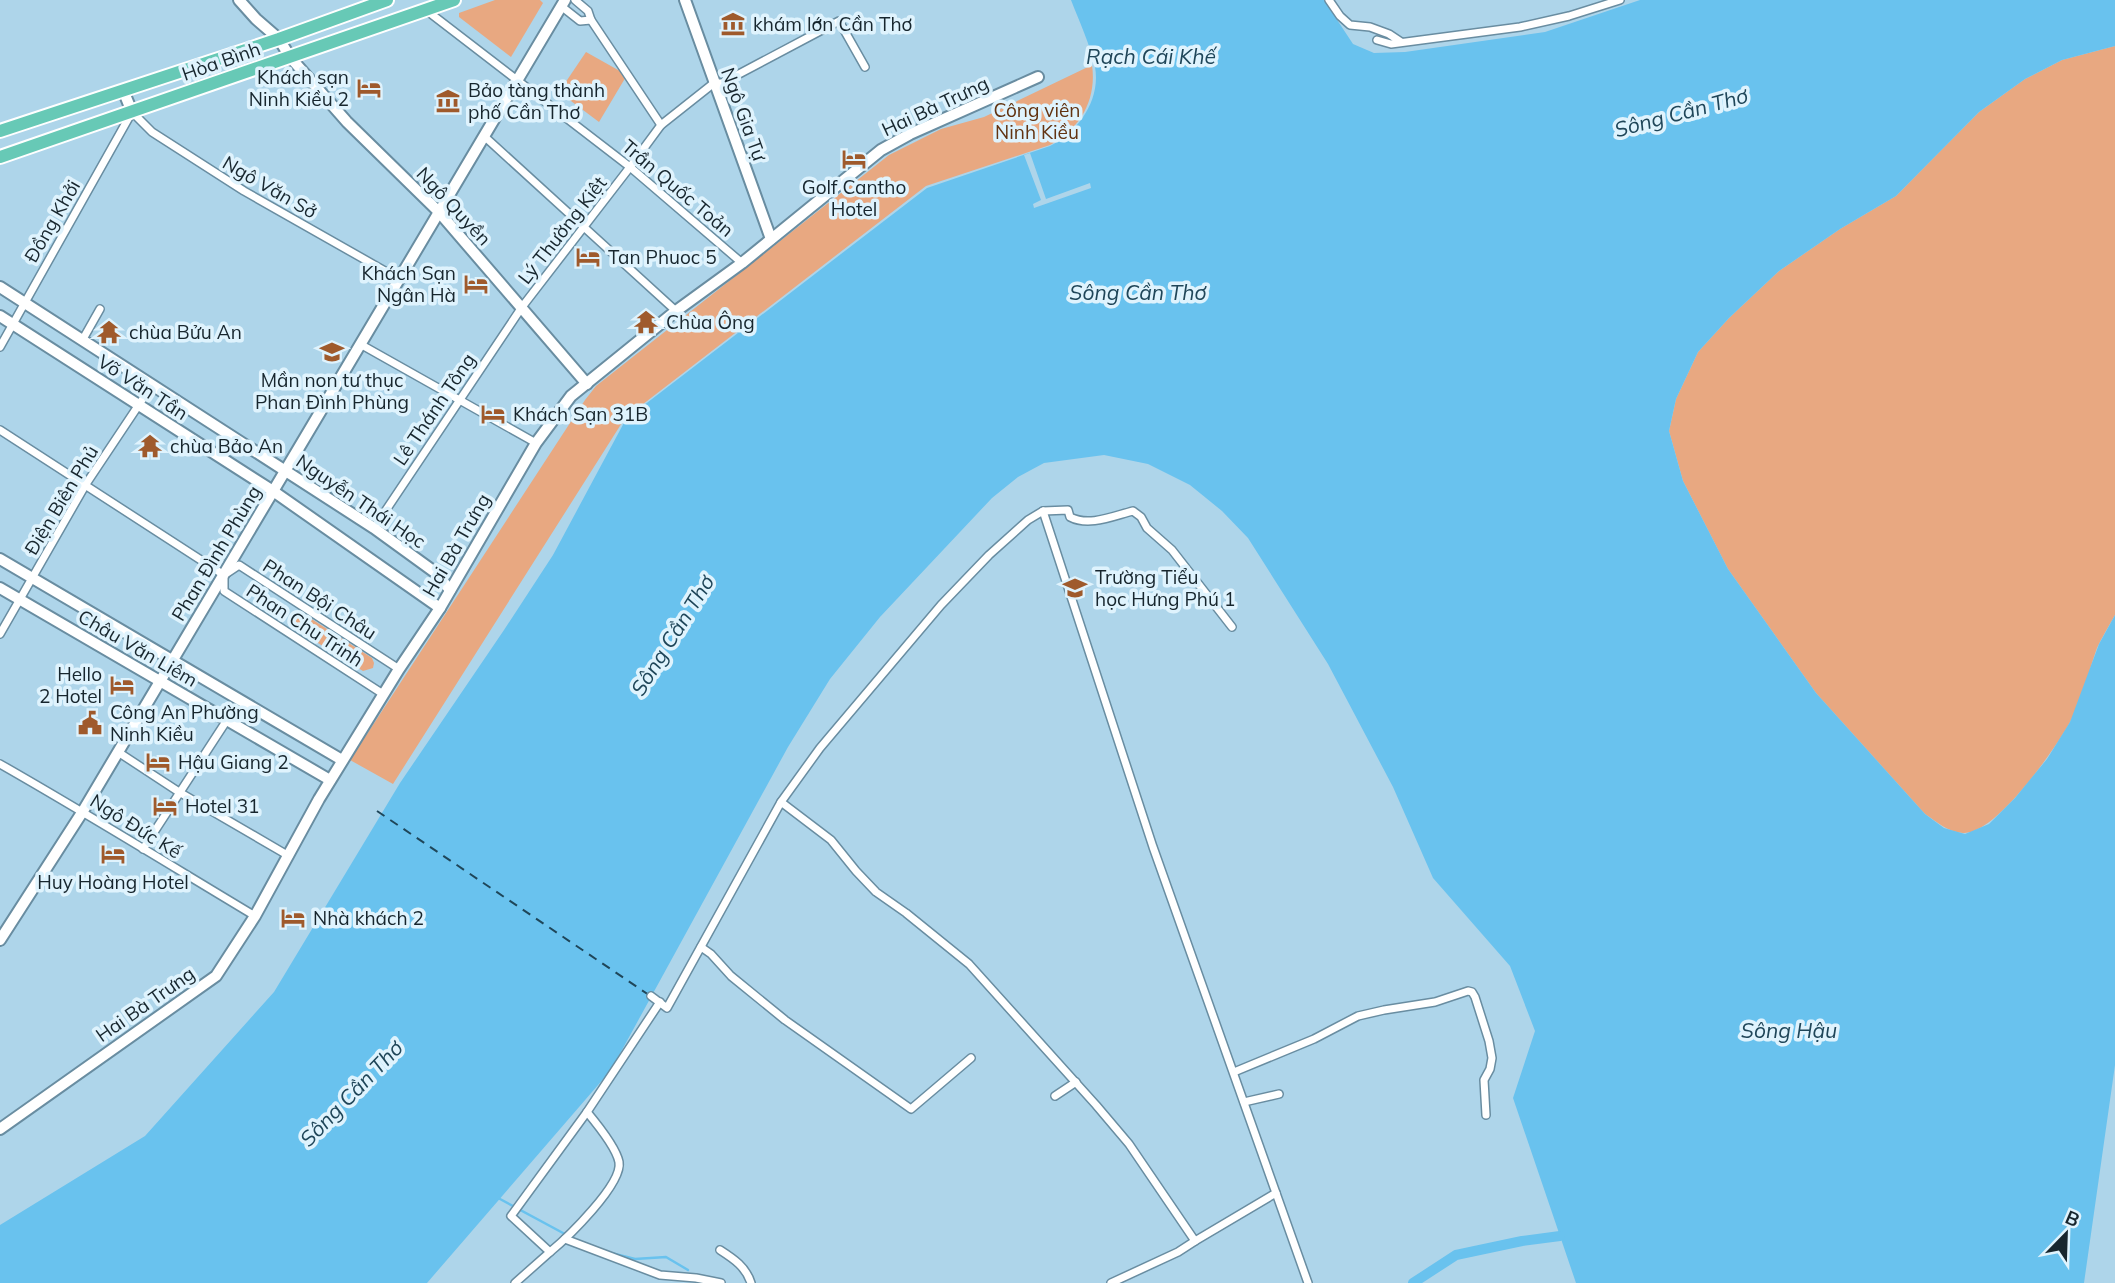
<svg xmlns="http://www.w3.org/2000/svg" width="2115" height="1283" font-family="Mulish,sans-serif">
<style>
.green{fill:#e8a881}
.water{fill:#69c2ee}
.pier{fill:#aed5ea}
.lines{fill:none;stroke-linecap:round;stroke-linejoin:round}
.stream{stroke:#69c2ee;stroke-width:2.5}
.canal{stroke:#69c2ee;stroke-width:10}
.ferry{stroke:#1f4659;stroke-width:2;stroke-dasharray:9 7;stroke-linecap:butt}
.street-casing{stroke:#698da1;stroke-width:10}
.secondary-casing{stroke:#698da1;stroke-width:14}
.primary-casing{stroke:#fff;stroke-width:16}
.street{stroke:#fff;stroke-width:7}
.secondary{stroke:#fff;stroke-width:10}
.primary{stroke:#67c9b6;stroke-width:12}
.labels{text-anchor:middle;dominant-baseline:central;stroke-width:7;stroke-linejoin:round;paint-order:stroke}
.poi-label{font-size:19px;fill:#17262e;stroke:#dff3fd;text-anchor:start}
.street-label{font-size:19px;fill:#17262e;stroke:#dff3fd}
.park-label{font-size:19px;fill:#623311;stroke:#dff3fd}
.water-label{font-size:21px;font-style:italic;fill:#1f4659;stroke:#dff3fd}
</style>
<rect width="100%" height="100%" fill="#aed5ea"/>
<g class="green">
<path d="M495 0H540L543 3 511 57 459 17V13Z"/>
<path d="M2115 46V615C2109 626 2102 637 2097 648 2088 673 2082 701 2069 724 2054 750 1996 835 1963 833 1948 832 1937 822 1925 814L1816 693 1728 569 1683 481 1669 431 1676 399 1698 352 1729 318 1779 271 1840 229 1896 196 1979 112 2025 79 2062 60Z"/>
<path d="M586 52 627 75 599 122 559 92Z"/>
<path d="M1092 65C1097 100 1080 129 1050 145L926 186 625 418 393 784 350 760 585 400 596 386 889 155 941 129 984 117Z"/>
<path d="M299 614 307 616 372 658 374 663 373 668 363 671 297 630 291 620 294 615Z"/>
</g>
<path class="water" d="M1071 0H1324L1353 44 1374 53 1405 52 1545 32 1640 0H2115V46L2062 60 2025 79 1979 112 1896 196 1840 229 1779 271 1729 318 1698 352 1676 399 1669 431 1683 481 1728 569 1816 693 1925 814 1944 828 1965 834 1989 824 2015 798 2047 759 2070 722 2099 644 2115 615V1065L2084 1283H1576L1513 1098 1535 1031 1510 966 1433 878 1393 787 1328 664 1248 538 1222 511 1190 485 1148 464 1104 455 1044 463 1018 477 992 498 880 617 830 679 788 747 611 1070 427 1283H0V1225L145 1136 274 992 400 783 504 630 553 555 626 419 927 188 1050 146C1078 132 1101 100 1095 67 1090 44 1079 21 1071 0Z"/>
<path class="pier" d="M1030 153 1046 199 1090 183 1091 188 1034 208 1033 204 1041 200 1024 155Z"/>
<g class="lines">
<g class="stream">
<path d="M500 1199 576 1240"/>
<path d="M611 1253 635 1259 666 1257 688 1270"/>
</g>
<path class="canal" d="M1413 1283 1456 1255 1522 1241 1560 1236"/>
<path class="ferry" d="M377 811 649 995"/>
<g class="street-casing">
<g id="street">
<path d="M575 0 588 11 591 20 661 125"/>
<path d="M1329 0 1340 16 1350 25 1370 27 1389 34 1401 42"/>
<path d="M561 6 580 21 591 20"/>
<path d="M426 10 630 167 742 263"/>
<path d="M1377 40 1391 44 1520 27 1569 16 1620 0"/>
<path d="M484 136 676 311"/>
<path d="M83 339 100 309"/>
<path d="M360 344 536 443"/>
<path d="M0 347 132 112 152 132 244 191 399 279"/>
<path d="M0 430 224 575"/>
<path d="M1043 511 1068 510 1070 517C1089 527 1113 516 1133 511L1141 517 1147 528 1172 550 1232 627"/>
<path d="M374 528 522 307 630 167 661 125 714 83H722L839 21 865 67"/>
<path d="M227 573 239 565 399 669"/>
<path d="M224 576V591L383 694"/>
<path d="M0 634 86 484 152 385"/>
<path d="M118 752 179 792 289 856"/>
<path d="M0 764C86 813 170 865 255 916"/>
<path d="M781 802 831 840 856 871 876 892 906 913 969 964 1096 1105 1129 1144 1195 1241 1178 1252 1111 1283"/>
<path d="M143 849 227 720"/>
<path d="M701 947 711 954 731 976 785 1020 911 1109 971 1058"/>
<path d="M651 996 667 1008 781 802 820 748 941 605 989 555 1028 520 1043 511 1153 847 1308 1283"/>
<path d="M1234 1072 1314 1039 1358 1016 1384 1010 1435 1002 1468 991 1472 992 1475 997 1489 1041 1492 1058 1490 1069 1484 1080 1486 1115"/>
<path d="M1055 1096 1076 1082"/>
<path d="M1244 1102 1279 1094"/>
<path d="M565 1239 660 1275 696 1278 721 1283"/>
<path d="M1195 1241 1276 1193"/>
<path d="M720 1250C734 1259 746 1267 751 1283"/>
<path d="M550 1252C567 1238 623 1184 619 1162 616 1147 597 1124 587 1112"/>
<path d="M515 1283 550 1252 511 1216 587 1112 660 1002"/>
</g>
</g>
<g class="secondary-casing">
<g id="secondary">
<path d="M239 0 256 19 279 39 290 57 347 122 439 212 587 384"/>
<path d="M685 0 771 239"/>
<path d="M123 90 132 112"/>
<path d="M0 287 374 528 436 573 450 590"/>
<path d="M0 316 273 491 440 608"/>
<path d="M0 559 342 760"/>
<path d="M0 588 330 780"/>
<path d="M0 940 83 811 565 0"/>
<path d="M0 1129 216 976 255 916 319 799 399 669 440 608 536 443 571 396 676 311 742 263 881 150 910 134 1038 77"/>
</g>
</g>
<g class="primary-casing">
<g id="primary">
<path d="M0 131 279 39 387 0"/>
<path d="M0 157 454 0"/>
</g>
</g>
<use href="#street" class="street"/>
<use href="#secondary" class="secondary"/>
<use href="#primary" class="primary"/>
</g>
<defs>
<g id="museum-bare" transform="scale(1.89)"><path d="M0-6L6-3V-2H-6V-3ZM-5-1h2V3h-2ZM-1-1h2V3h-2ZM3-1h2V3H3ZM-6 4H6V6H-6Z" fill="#9f5a2c" stroke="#dff3fd" stroke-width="2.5" paint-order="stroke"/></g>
<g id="hotel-bare" transform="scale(1.89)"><path d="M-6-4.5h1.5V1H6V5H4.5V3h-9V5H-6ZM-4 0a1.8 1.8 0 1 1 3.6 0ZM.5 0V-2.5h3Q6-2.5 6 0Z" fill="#9f5a2c" stroke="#dff3fd" stroke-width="2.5" paint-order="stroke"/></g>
<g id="temple-bare" transform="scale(1.89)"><path d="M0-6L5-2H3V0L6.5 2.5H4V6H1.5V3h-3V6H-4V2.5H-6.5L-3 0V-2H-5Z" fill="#9f5a2c" stroke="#dff3fd" stroke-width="2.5" paint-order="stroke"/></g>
<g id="school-bare" transform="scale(1.89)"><path d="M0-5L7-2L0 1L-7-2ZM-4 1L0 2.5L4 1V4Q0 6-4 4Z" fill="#9f5a2c" stroke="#dff3fd" stroke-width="2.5" paint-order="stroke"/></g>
<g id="civic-bare" transform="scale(1.89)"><path d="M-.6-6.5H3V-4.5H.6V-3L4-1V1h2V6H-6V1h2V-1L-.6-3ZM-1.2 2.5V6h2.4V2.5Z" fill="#9f5a2c" stroke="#dff3fd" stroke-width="2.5" paint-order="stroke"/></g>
</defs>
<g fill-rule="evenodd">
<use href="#museum-bare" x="733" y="24"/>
<use href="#hotel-bare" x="369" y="88"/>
<use href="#museum-bare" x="448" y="101"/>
<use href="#hotel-bare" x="854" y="159"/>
<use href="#hotel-bare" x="588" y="257"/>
<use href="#hotel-bare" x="476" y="284"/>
<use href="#temple-bare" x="646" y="322"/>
<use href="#temple-bare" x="109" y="332"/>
<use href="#school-bare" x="332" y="352"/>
<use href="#hotel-bare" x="493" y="414"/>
<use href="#temple-bare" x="150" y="446"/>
<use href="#school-bare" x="1075" y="588"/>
<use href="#hotel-bare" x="122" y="685"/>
<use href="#civic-bare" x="90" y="723"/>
<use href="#hotel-bare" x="158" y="762"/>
<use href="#hotel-bare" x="165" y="806"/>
<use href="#hotel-bare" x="113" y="854"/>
<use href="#hotel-bare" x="293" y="918"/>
</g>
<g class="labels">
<g class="poi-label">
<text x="753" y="24">khám lớn Cần Thơ</text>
<text x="349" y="77" text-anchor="end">Khách sạn<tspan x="349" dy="22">Ninh Kiều 2</tspan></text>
<text x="468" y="90">Bảo tàng thành<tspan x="468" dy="22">phố Cần Thơ</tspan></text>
<text x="854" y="187" text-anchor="middle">Golf Cantho<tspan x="854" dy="22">Hotel</tspan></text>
<text x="608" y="257">Tan Phuoc 5</text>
<text x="456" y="273" text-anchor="end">Khách Sạn<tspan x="456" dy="22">Ngân Hà</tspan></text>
<text x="666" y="322">Chùa Ông</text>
<text x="129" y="332">chùa Bửu An</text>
<text x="332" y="380" text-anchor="middle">Mần non tư thục<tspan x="332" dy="22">Phan Đình Phùng</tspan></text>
<text x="513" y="414">Khách Sạn 31B</text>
<text x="170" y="446">chùa Bảo An</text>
<text x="1095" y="577">Trường Tiểu<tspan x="1095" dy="22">học Hưng Phú 1</tspan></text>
<text x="102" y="674" text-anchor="end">Hello<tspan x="102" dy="22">2 Hotel</tspan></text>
<text x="110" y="712">Công An Phường<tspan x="110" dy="22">Ninh Kiều</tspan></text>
<text x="178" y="762">Hậu Giang 2</text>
<text x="185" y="806">Hotel 31</text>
<text x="113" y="882" text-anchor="middle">Huy Hoàng Hotel</text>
<text x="313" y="918">Nhà khách 2</text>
</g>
<g class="street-label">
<text transform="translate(221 61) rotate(-19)">Hòa Bình</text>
<text transform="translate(935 106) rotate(-25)">Hai Bà Trưng</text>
<text transform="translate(744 114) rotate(70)">Ngô Gia Tự</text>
<text transform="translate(270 187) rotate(30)">Ngô Văn Sở</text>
<text transform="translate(678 188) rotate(40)">Trần Quốc Toản</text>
<text transform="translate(454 206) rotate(47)">Ngô Quyền</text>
<text transform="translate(52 221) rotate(-60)">Đồng Khởi</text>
<text transform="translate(562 230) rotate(-52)">Lý Thường Kiệt</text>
<text transform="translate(143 387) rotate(33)">Võ Văn Tần</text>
<text transform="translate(434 409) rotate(-56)">Lê Thánh Tông</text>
<text transform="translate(61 500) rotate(-59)">Điện Biên Phủ</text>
<text transform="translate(361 501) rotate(34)">Nguyễn Thái Học</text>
<text transform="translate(456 545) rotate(-60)">Hai Bà Trưng</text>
<text transform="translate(216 553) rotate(-59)">Phan Đình Phùng</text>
<text transform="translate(320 599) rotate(33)">Phan Bội Châu</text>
<text transform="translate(305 625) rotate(33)">Phan Chu Trinh</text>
<text transform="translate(138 648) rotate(30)">Châu Văn Liêm</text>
<text transform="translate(136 826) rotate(32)">Ngô Đức Kế</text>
<text transform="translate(145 1004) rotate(-35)">Hai Bà Trưng</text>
</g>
<g class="park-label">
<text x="1037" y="110">Công viên<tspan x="1037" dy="22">Ninh Kiều</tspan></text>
</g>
<g class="water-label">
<text x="1151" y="56">Rạch Cái Khế</text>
<text transform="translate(1681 112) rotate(-15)">Sông Cần Thơ</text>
<text x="1138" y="292">Sông Cần Thơ</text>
<text transform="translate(672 635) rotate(-58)">Sông Cần Thơ</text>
<text x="1789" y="1030">Sông Hậu</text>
<text transform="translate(351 1093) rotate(-46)">Sông Cần Thơ</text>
</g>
</g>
<g transform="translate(2066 1234) rotate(23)" stroke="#dff3fd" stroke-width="5" paint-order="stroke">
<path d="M0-5L12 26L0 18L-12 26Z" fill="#17262e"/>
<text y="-10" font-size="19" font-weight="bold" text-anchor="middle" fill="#17262e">B</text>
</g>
</svg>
